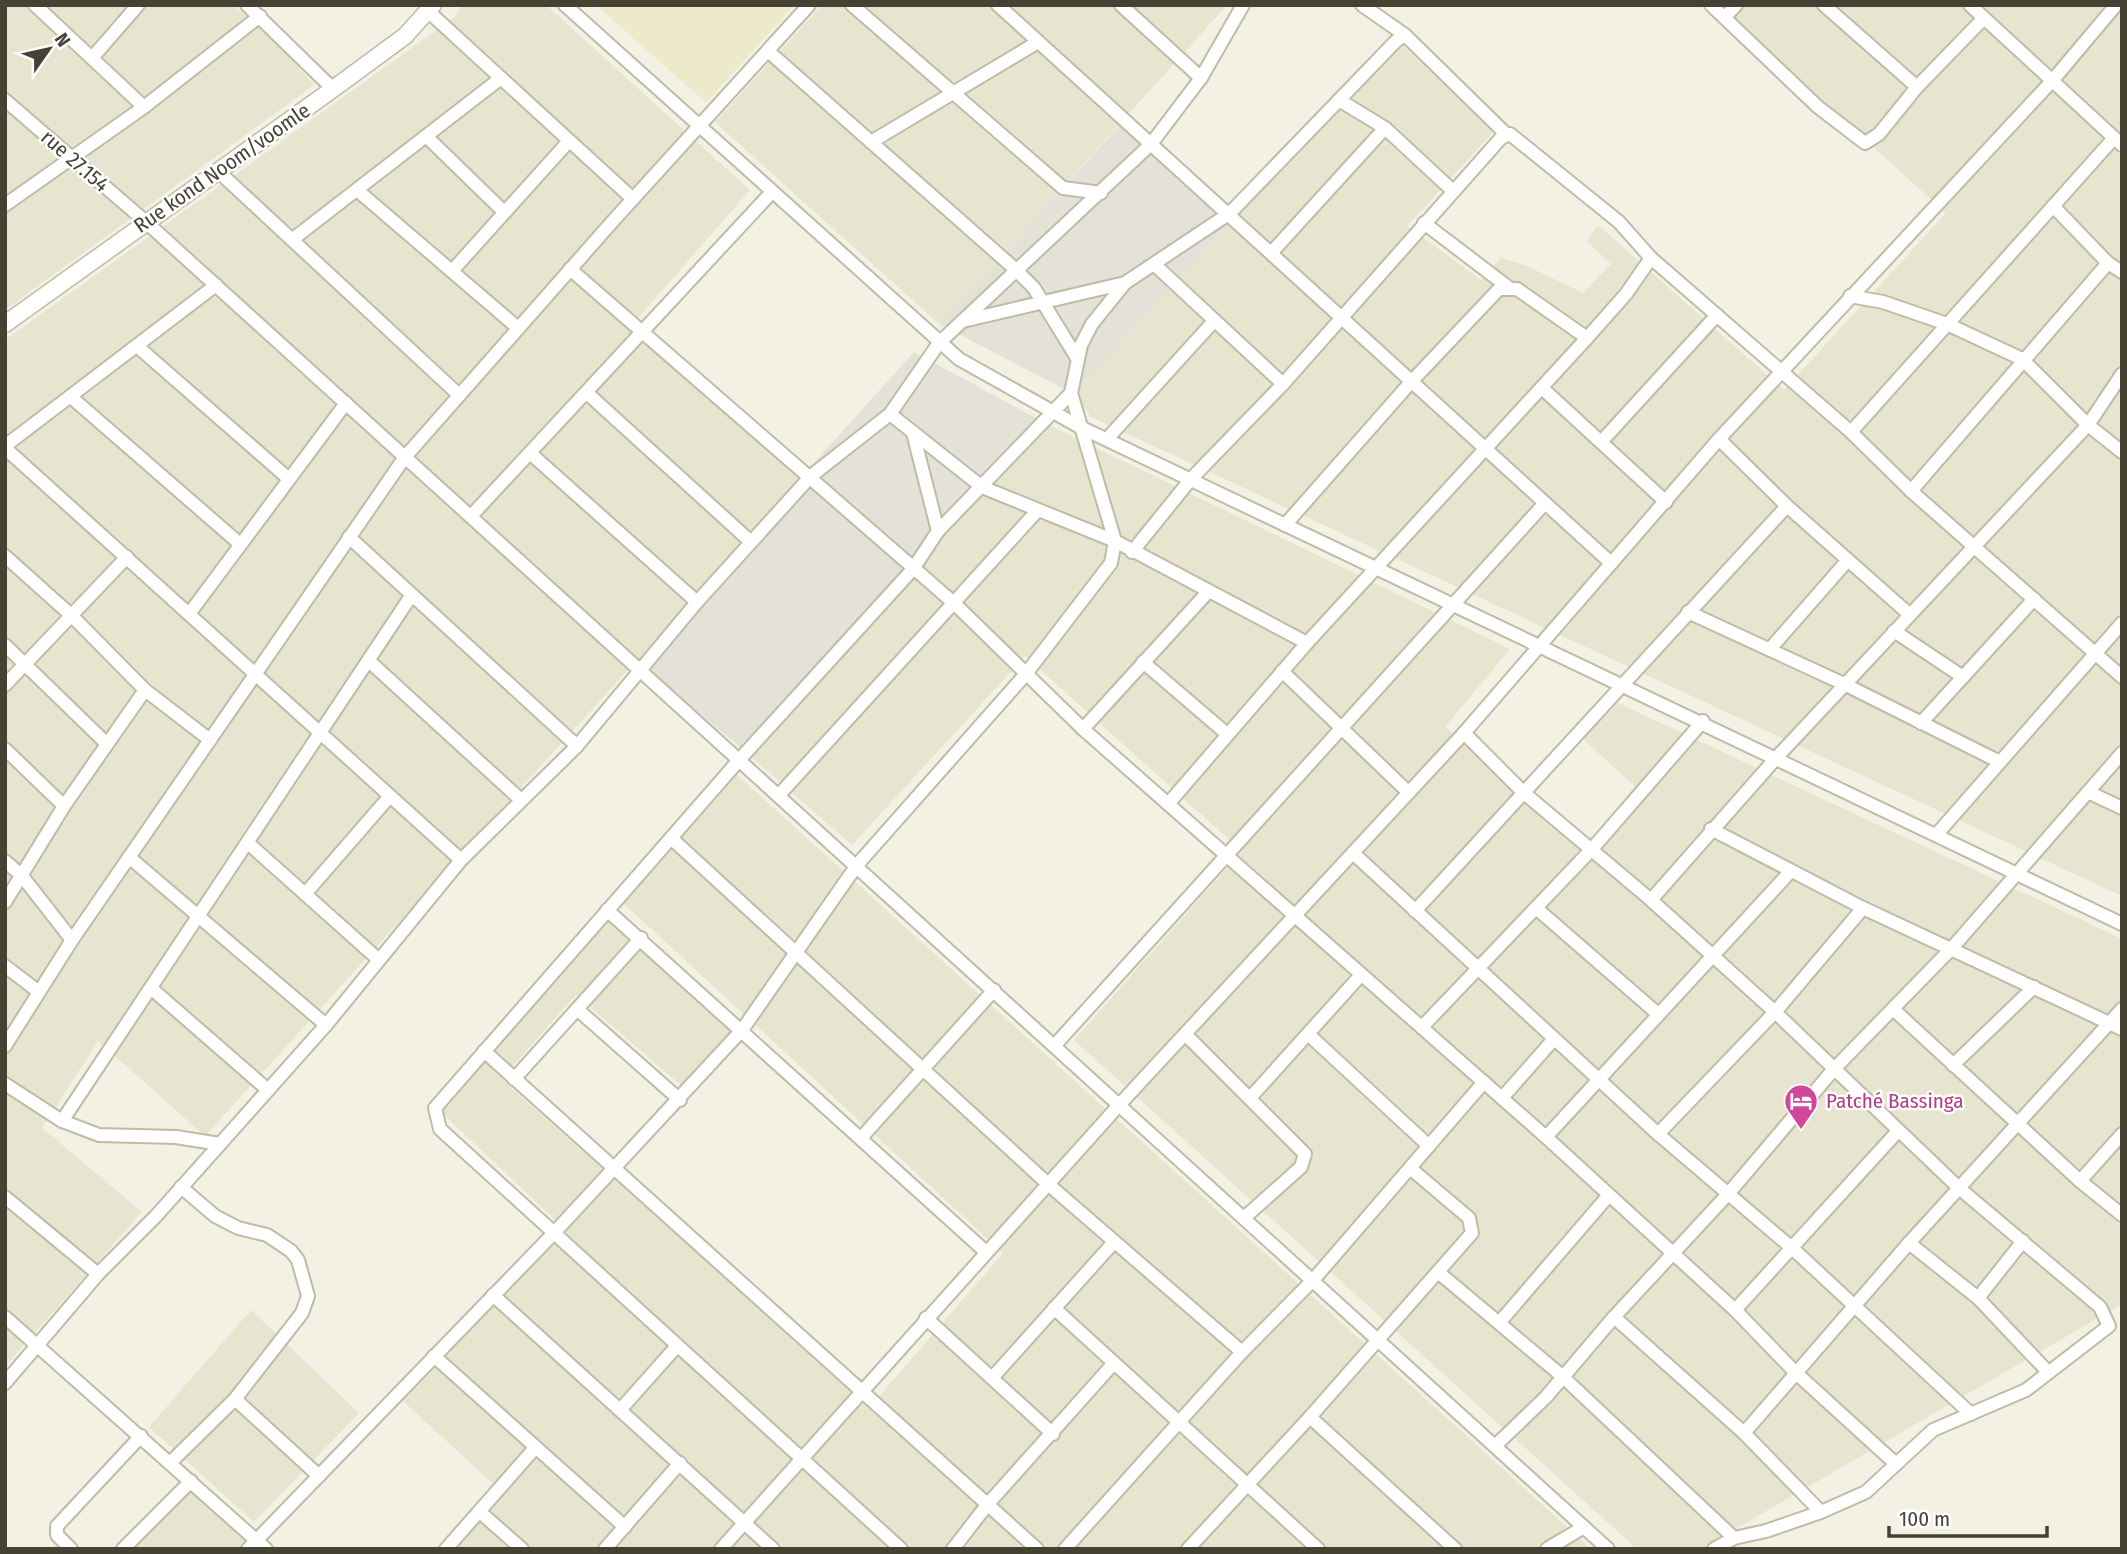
<svg xmlns="http://www.w3.org/2000/svg" width="2127" height="1554" font-family="'Fira Sans Condensed',sans-serif">
<style>
.residential{fill:#e7e4d0}
.industrial{fill:#e4e1d8}
.education{fill:#edeacb}
.lines{fill:none;stroke-linecap:round;stroke-linejoin:round}
.minor-casing{stroke:#bfbba5;stroke-width:16}
.tertiary-casing{stroke:#bfbba5;stroke-width:19}
.minor{stroke:#fff;stroke-width:12}
.tertiary{stroke:#fff;stroke-width:16}
.labels{text-anchor:middle;dominant-baseline:central;stroke-width:5;stroke-linejoin:round;paint-order:stroke}
.street-label{font-size:21px;fill:#454133;stroke:#fff}
.hotel-label{font-size:21px;fill:#b23c85;stroke:#fff;text-anchor:start}
</style>
<rect width="100%" height="100%" fill="#f3f1e3"/>
<g class="residential">
<path d="M5 5H233L281 47 314 85 5 310Z"/>
<path d="M461 5H546L750 190 629 328 801 479 205 1136 98 1041 42 1128 142 1212 5 1366V340L455 17Z"/>
<path d="M822 5H1227L939 324 715 122Z"/>
<path d="M1717 5H2122V896L1091 417 1074 394 1228 224 1394 49 1404 47 1494 131 1407 226 1481 280 1501 258 1527 266 1583 293 1611 264 1587 241 1598 225 1784 390 1946 213Z"/>
<path d="M1047 424 1510 649 1445 727 1591 855 1645 796 1583 739 1618 703 2122 939V1304L1701 1549H1637L1074 1040 1242 851 1025 656 852 845 748 754Z"/>
<path d="M735 773 1591 1549H451L501 1491 403 1401 567 1231 440 1111 610 918 732 1030 682 1086 576 995 501 1079 870 1407 1003 1253 622 902Z"/>
<path d="M251 1310 359 1413 254 1522 149 1427Z"/>
<path d="M189 1489 254 1549H129Z"/>
</g>
<g class="industrial">
<path d="M1120 125 1228 224 1074 394 939 324Z"/>
<path d="M914 352 1047 424 748 754 636 660Z"/>
</g>
<path class="education" d="M596 5H794L706 103Z"/>
<g class="lines">
<g class="minor-casing">
<g id="minor">
<path d="M35 5 144 107"/>
<path d="M247 5 333 89"/>
<path d="M565 5 959 359 1080 427 2122 924"/>
<path d="M852 5 1063 188 1101 193"/>
<path d="M998 5 1611 563"/>
<path d="M1121 5 1201 78"/>
<path d="M1711 5 1818 107 1865 143 1879 134 1917 87 1984 18"/>
<path d="M1824 5 1917 87"/>
<path d="M1970 5 2122 145"/>
<path d="M429 12 633 199"/>
<path d="M1725 17 1736 5"/>
<path d="M1405 35 1507 135"/>
<path d="M768 51 1015 269 1034 288 1077 358"/>
<path d="M92 58 138 5"/>
<path d="M5 100 146 222 1608 1549"/>
<path d="M1339 100 1385 128 1453 191"/>
<path d="M427 137 503 211"/>
<path d="M871 142 1038 42"/>
<path d="M219 172 459 395"/>
<path d="M357 190 518 328"/>
<path d="M5 205 144 107 260 16"/>
<path d="M1424 223 1508 287"/>
<path d="M293 239 501 78"/>
<path d="M1272 252 1385 128"/>
<path d="M2108 263 2122 272"/>
<path d="M1155 265 1283 384"/>
<path d="M570 269 955 604 1083 729 1546 1137 1735 1310 1795 1372 1896 1464"/>
<path d="M452 271 569 141"/>
<path d="M1850 296 1883 302 1947 324 2022 359 2088 425 2122 452"/>
<path d="M963 321 1125 283"/>
<path d="M138 347 289 479"/>
<path d="M1542 388 1666 502"/>
<path d="M587 393 751 542"/>
<path d="M71 397 240 544"/>
<path d="M890 414 982 487 1115 541 1307 643"/>
<path d="M1851 432 2114 138"/>
<path d="M913 433 938 531"/>
<path d="M1107 439 1214 321"/>
<path d="M1719 439 1787 506 1909 614"/>
<path d="M1601 442 1717 315"/>
<path d="M5 446 216 285"/>
<path d="M5 448 461 860"/>
<path d="M530 453 697 602"/>
<path d="M1911 491 2108 263 2053 206"/>
<path d="M471 516 772 192"/>
<path d="M1285 525 1411 382 1499 289H1517L1587 338"/>
<path d="M349 537 577 746"/>
<path d="M1132 552 1191 479 1283 384 1501 138 1510 134 1619 222 1651 258 1851 432 1911 491 2122 677"/>
<path d="M5 556 72 616 145 690 210 740"/>
<path d="M1688 612 1844 684 2000 762"/>
<path d="M189 614 346 403"/>
<path d="M1894 631 1963 677"/>
<path d="M5 645 107 744"/>
<path d="M1770 649 1848 560"/>
<path d="M369 661 521 800"/>
<path d="M1143 662 1227 734"/>
<path d="M1282 671 1408 792"/>
<path d="M5 685 127 557"/>
<path d="M1921 723 2034 599"/>
<path d="M1083 729 1207 593"/>
<path d="M1464 733 1523 792 1651 900 1775 1012 1959 1188 2100 1307 2109 1326 2026 1390 1933 1430 1866 1492 1821 1512 1766 1531 1734 1538 1714 1549"/>
<path d="M5 749 64 806"/>
<path d="M2088 792 2122 808"/>
<path d="M779 795 1038 510"/>
<path d="M1168 804 1307 643 1587 338 1626 294 1651 258"/>
<path d="M1711 829 1863 908 2122 1029"/>
<path d="M1937 834 2122 623"/>
<path d="M671 838 1048 1184 1242 1352"/>
<path d="M248 843 379 960"/>
<path d="M1353 853 1658 1134 1792 1248 1971 1414"/>
<path d="M129 857 326 1025"/>
<path d="M5 861 22 876 72 940"/>
<path d="M305 894 390 796"/>
<path d="M1651 900 1777 757 2088 425 2122 374"/>
<path d="M5 902 64 806 145 690"/>
<path d="M1536 908 1658 1014"/>
<path d="M607 910 986 1252"/>
<path d="M1415 911 1787 506"/>
<path d="M5 966 39 992"/>
<path d="M152 989 268 1090"/>
<path d="M577 1009 680 1100"/>
<path d="M1893 1009 2080 1181 2122 1215"/>
<path d="M1422 1027 1592 849 1703 721"/>
<path d="M1185 1034 1305 1154 1301 1167 1245 1217"/>
<path d="M1308 1034 1429 1146"/>
<path d="M1055 1045 1545 503"/>
<path d="M5 1046 72 940 405 457 612 222 809 5"/>
<path d="M484 1051 1037 1549"/>
<path d="M1953 1065 2034 987"/>
<path d="M514 1079 641 938"/>
<path d="M5 1084 62 1121 99 1135 176 1137 220 1144"/>
<path d="M1250 1098 1360 976"/>
<path d="M1502 1098 1554 1039"/>
<path d="M62 1121 411 596"/>
<path d="M1658 1134 1775 1012 1863 908"/>
<path d="M1546 1137 1790 872"/>
<path d="M861 1138 994 990"/>
<path d="M2080 1181 2122 1134"/>
<path d="M5 1197 98 1274"/>
<path d="M1909 1243 1978 1298 2048 1372"/>
<path d="M1438 1272 1562 1376 1734 1538"/>
<path d="M493 1295 773 1549"/>
<path d="M1978 1298 2023 1241"/>
<path d="M1054 1308 1318 1549"/>
<path d="M1735 1310 1898 1131"/>
<path d="M5 1317 266 1549"/>
<path d="M1614 1317 1744 1433 1821 1512"/>
<path d="M926 1318 1053 1434"/>
<path d="M1499 1323 1609 1195"/>
<path d="M434 1356 625 1527"/>
<path d="M992 1378 1114 1242"/>
<path d="M5 1383 98 1274 156 1216 326 1025 461 860 577 746 697 602 811 476 890 414 939 343 1151 144 1201 78 1243 5"/>
<path d="M235 1399 319 1476"/>
<path d="M620 1410 677 1346"/>
<path d="M1310 1417 1455 1549"/>
<path d="M1744 1433 1909 1243 2122 1009"/>
<path d="M1496 1445 1546 1397 1614 1317 1728 1194 1834 1069 1952 948 2122 753"/>
<path d="M171 1462 235 1399 302 1313 308 1296 298 1260 291 1251 267 1235 238 1228 215 1216 181 1187"/>
<path d="M480 1512 522 1549"/>
<path d="M71 1549 57 1535V1526L141 1436"/>
<path d="M123 1549 191 1481"/>
<path d="M248 1549 553 1234 742 1030 857 865 1025 675 1111 563 1115 541 1071 393"/>
<path d="M446 1549 535 1448"/>
<path d="M605 1549 680 1463"/>
<path d="M721 1549 1120 1104 1464 733 1719 439 2052 81 2116 5"/>
<path d="M901 1549 440 1129 435 1108 740 759 913 569 938 531 1071 393 1081 345 1092 324 1125 283 1230 213 1396 41 1405 35 1362 5"/>
<path d="M953 1549 987 1505 1114 1363"/>
<path d="M1065 1549 1242 1352 1314 1279 1484 1082"/>
<path d="M1188 1549 1310 1417 1472 1233 1469 1218 1410 1168"/>
<path d="M1547 1549 1584 1527"/>
</g>
</g>
<g class="tertiary-casing">
<path id="tertiary" d="M5 324 333 89 405 36 433 5"/>
</g>
<use href="#minor" class="minor"/>
<use href="#tertiary" class="tertiary"/>
</g>
<defs>
<g id="hotel-pin" transform="scale(1.75)"><path d="M0 17L-7.5 6A9.5 9.5 0 1 1 7.5 6Z" fill="#d1479c" stroke="#fff"/><path d="M-6-4.5h1.5V1H6V5H4.5V3h-9V5H-6ZM-4 0a1.8 1.8 0 1 1 3.6 0ZM.5 0V-2.5h3Q6-2.5 6 0Z" fill="#fff"/></g>
</defs>
<g fill-rule="evenodd">
<use href="#hotel-pin" x="1801" y="1101"/>
</g>
<g class="labels">
<g class="street-label">
<text transform="translate(75 161) rotate(41)">rue 27.154</text>
<text transform="translate(222 168) rotate(-35)">Rue kond Noom/voomle</text>
</g>
<g class="hotel-label">
<text x="1826" y="1101">Patché Bassinga</text>
</g>
</g>
<rect width="2127" height="1554" fill="none" stroke="#454133" stroke-width="14"/>
<g transform="translate(49 49) rotate(56)" stroke="#ffffff" stroke-width="5" paint-order="stroke">
<path d="M0-5L12 26L0 18L-12 26Z" fill="#454133"/>
<text y="-10" font-size="19" font-weight="bold" text-anchor="middle" fill="#454133">N</text>
</g>
<path d="M1889 1526v10h158v-10" fill="none" stroke="#454133" stroke-width="3.5"/>
<text x="1899" y="1526" font-size="21" fill="#454133" stroke="#ffffff" stroke-width="5" paint-order="stroke">100 m</text>
</svg>
